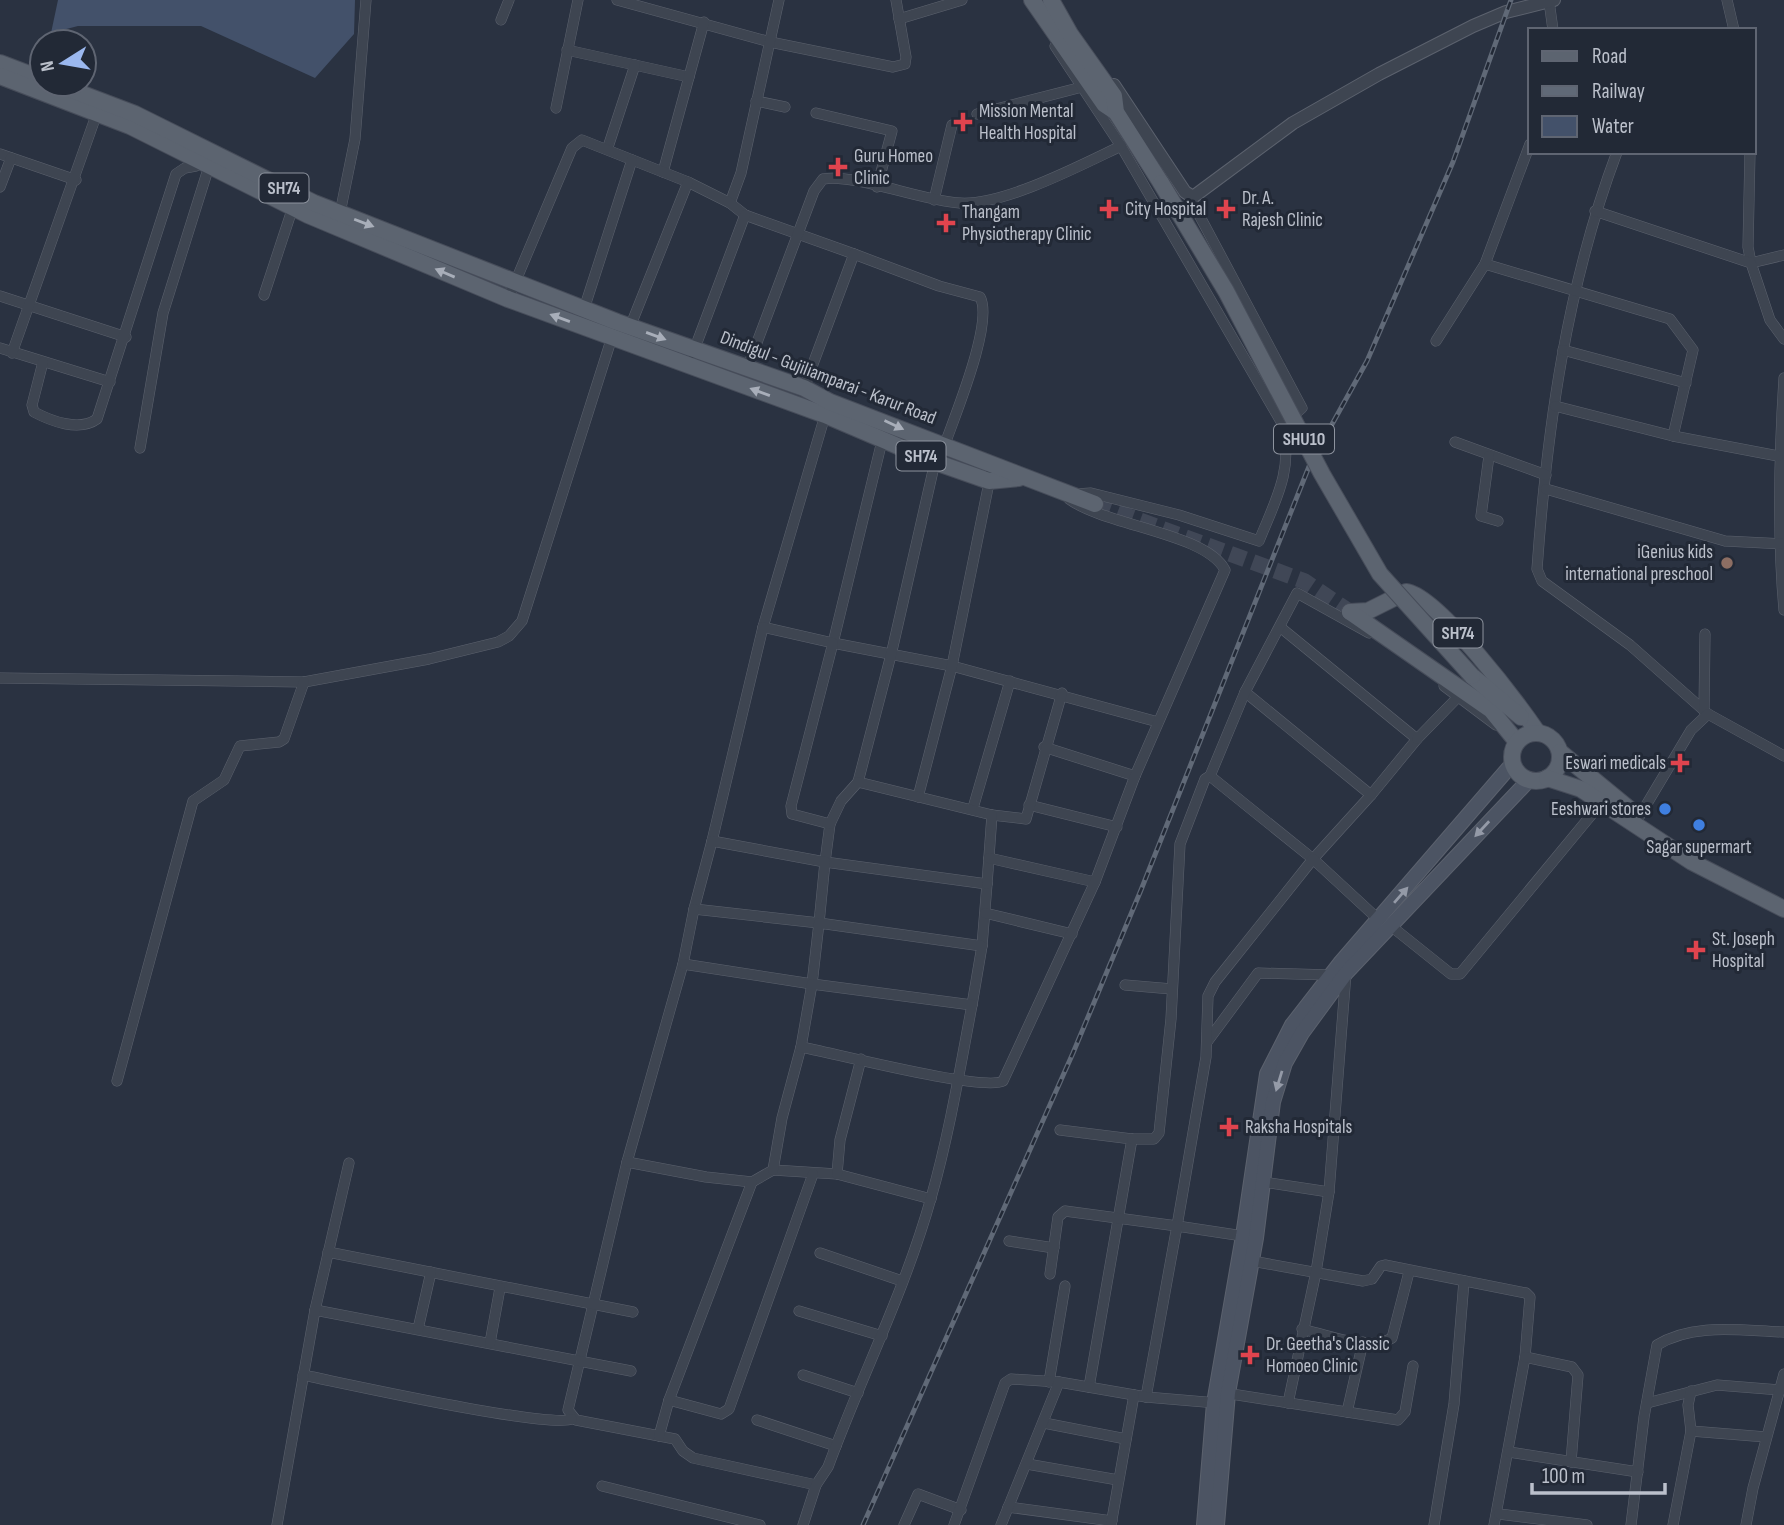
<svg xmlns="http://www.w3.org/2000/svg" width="1784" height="1525" font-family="'Sofia Sans Condensed',sans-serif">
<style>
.water{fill:#43516a}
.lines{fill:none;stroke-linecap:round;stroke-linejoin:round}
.primary-tunnel{stroke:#404756;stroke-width:16;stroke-dasharray:16 8;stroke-linecap:butt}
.minor-casing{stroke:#5c626e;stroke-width:11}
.tertiary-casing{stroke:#5c626e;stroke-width:14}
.secondary-casing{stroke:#5c626e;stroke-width:16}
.primary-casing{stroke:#474d5a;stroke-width:18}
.minor{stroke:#3e4551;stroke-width:10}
.tertiary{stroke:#3e4551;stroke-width:12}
.secondary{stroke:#4c5463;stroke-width:14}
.primary{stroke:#5c6470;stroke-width:16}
.rail-casing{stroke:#606977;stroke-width:5}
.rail{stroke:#222936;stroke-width:2.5;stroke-dasharray:8;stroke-linecap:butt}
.primary-bridge-casing{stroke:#474d5a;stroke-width:18;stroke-linecap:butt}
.primary-bridge{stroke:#5c6470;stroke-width:16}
.oneway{fill:#a8aeb9}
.oneway2{fill:#949aa7}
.health-dot{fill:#e0444e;stroke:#222936;stroke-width:2.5}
.education-dot{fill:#8d6e63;stroke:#222936;stroke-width:2.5}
.shop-dot{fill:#3f7fe0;stroke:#222936;stroke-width:2.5}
.labels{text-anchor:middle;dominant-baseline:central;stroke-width:6;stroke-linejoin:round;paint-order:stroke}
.shield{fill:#222936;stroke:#8d939e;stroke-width:2}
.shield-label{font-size:18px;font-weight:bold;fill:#bbc0cb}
.poi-label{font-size:19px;fill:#bbc0cb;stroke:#222936;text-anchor:start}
.street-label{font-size:19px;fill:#bbc0cb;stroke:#222936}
</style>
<rect width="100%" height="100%" fill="#2a3241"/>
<path class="water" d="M58 0H355L354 34 315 78 201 26H78L51 33Z"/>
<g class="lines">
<path class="primary-tunnel" d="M1095 504 1304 581 1350 612"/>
<g class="minor-casing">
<g id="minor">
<path d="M617 0 770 42 893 67 905 64 906 57 896 0"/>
<path d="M1727 0 1734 30"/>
<path d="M1549 1 1553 30"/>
<path d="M899 19 962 0"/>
<path d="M501 20 509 0"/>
<path d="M567 50 689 77"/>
<path d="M756 101 785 107"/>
<path d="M556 108 578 0"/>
<path d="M816 113 892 131 877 187"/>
<path d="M977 114 1082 87"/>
<path d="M1121 146 1283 425 1302 408 1189 196"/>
<path d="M608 147 635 65"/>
<path d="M1617 152C1567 285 1547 427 1537 569L1542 581 1630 645 1708 714"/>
<path d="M1750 152 1748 247 1751 263 1784 255"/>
<path d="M0 154 76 180"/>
<path d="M663 172 704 22"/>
<path d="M0 187 11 158"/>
<path d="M934 200 952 125"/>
<path d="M730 203 741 173 779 0"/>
<path d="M1595 211 1751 263 1770 320 1784 339"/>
<path d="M340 213 355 139 366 0"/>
<path d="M1485 264 1670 319 1693 350 1673 436"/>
<path d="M264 295 293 207"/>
<path d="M0 296 126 337"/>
<path d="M508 299 572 148 582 140 688 182 730 203 745 215 854 254"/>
<path d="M584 309 632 160"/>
<path d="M630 327 688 182"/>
<path d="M1436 341 1485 264 1530 144"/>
<path d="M0 348 110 382"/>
<path d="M1563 350 1686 383"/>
<path d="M12 353 97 113"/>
<path d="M693 353 745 215"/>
<path d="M43 362 32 405 34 412C51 421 79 432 97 419L176 174 185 168 196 166 200 159"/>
<path d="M747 369 814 191 823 179C855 173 921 201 960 203 1003 206 1081 165 1121 146L1055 46"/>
<path d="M1784 378C1779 456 1777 532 1784 610"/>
<path d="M804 388 854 254 939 286 980 297C994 322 955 415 945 444"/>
<path d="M1555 406 1673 436 1778 456"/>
<path d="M882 441 833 643 952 666 1158 722"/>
<path d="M1455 442 1546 475"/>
<path d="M140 448 163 313 210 163"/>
<path d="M1489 456 1481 516 1498 521"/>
<path d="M1546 489 1725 541 1784 544"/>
<path d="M1076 494 1091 493 1179 515 1259 541C1276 499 1293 471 1283 425"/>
<path d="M763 627 826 412"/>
<path d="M1280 627 1417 739 1371 795"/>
<path d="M0 678 304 682 429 659 498 642 509 636 522 621 613 334"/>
<path d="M1444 686 1496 725"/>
<path d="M1704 711 1705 634"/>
<path d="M1417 739 1458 697"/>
<path d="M1044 747 1135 776"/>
<path d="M1210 776 1313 859 1371 795 1245 692"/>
<path d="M858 782 891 655 935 462"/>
<path d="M918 797 952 666 993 463"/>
<path d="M1029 805 1117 827"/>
<path d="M973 808 1010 681"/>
<path d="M992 815 1026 819 1062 693"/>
<path d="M1639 817 1691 730 1708 714 1784 756"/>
<path d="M830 824 825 862 987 884 982 946"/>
<path d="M712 841 763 627 833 643 791 806 792 814 830 824 841 801 858 782 992 815 987 884"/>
<path d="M712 841 825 862 819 923 694 909Z"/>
<path d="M989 858 1095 882"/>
<path d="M694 909 683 964 627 1162 568 1410 576 1420 675 1439 683 1451 693 1458 816 1485"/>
<path d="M985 913 1072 934"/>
<path d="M1391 926 1451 974H1460L1602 802"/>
<path d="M683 964 812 984 819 923 982 946 972 1005"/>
<path d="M1125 985 1172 989"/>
<path d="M1207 1042 1258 973 1331 975"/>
<path d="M117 1081 193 801 224 780 240 746 279 742 284 739 304 682"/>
<path d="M1060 1130 1132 1139 1089 1387"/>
<path d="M1132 1139H1154L1159 1133 1171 1019 1180 844 1205 779 1210 776 1245 692 1297 593 1369 633"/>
<path d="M627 1162 706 1177 752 1182 773 1170 837 1174 931 1199"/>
<path d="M773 1170 782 1118 801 1047"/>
<path d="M837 1174 840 1140 861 1059"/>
<path d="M1257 1181 1329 1192"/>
<path d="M1243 1236 1177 1226 1206 1057 1208 996 1215 982 1313 859 1379 920"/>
<path d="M1009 1241 1054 1248"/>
<path d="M328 1252 633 1312"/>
<path d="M820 1253 902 1281"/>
<path d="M1252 1261 1363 1281 1372 1279 1381 1266 1385 1265 1526 1293 1530 1297 1525 1357 1494 1525"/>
<path d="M1050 1274 1058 1217 1065 1211 1177 1226 1146 1397"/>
<path d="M315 1310 631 1371"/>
<path d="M799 1311 882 1336"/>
<path d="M418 1329 431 1272"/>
<path d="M1302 1329C1327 1335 1369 1352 1392 1338L1409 1272"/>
<path d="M490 1343 500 1288"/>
<path d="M1525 1357 1572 1367 1578 1375 1571 1462"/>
<path d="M303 1375C343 1383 548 1429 572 1419"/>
<path d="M803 1375 858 1393"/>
<path d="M1049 1382 1065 1286"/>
<path d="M1225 1393 1398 1420 1405 1412 1413 1366"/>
<path d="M669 1400 721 1414 729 1409 813 1174"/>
<path d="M1288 1403 1316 1272 1329 1192 1346 973"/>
<path d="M1647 1403 1717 1385 1781 1390"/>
<path d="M1347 1412 1363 1342"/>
<path d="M757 1420 836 1446"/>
<path d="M1044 1423 1126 1439"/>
<path d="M1691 1431 1766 1437"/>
<path d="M659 1436 669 1400 752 1182"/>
<path d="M1509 1452 1638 1472"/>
<path d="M1027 1464 1118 1480"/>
<path d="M602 1486 760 1525"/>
<path d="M1008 1507 1112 1521"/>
<path d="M1499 1514 1587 1525"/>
<path d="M277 1525 315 1310 349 1163"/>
<path d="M803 1525 816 1485 828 1467C861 1377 905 1291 931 1198 949 1135 960 1069 972 1005L812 984 801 1047C833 1053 984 1092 1003 1081L1095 882 1135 776 1225 570C1206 533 1106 526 1069 499"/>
<path d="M904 1525 918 1494 961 1510"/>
<path d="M954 1525 1005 1383 1011 1379 1059 1382"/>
<path d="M1001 1525 1059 1382 1146 1397 1217 1403"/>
<path d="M1111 1525 1134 1395"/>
<path d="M1434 1525 1454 1404 1464 1281"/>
<path d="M1631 1525 1644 1417 1657 1345C1694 1322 1743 1331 1784 1332"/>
<path d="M1673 1525 1691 1431 1688 1405 1691 1391"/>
<path d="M1746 1525 1753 1488 1784 1374"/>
</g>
</g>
<g class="tertiary-casing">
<path id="tertiary" d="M1114 85 1185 192 1193 197 1293 123 1379 74 1473 26 1506 12 1554 0"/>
</g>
<g class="secondary-casing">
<g id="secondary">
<path d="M1204 1525 1214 1403 1243 1236 1267 1074 1292 1025 1341 962 1513 763"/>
<path d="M1217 1525 1228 1393 1256 1238 1273 1102 1285 1063 1302 1033 1346 973 1529 780"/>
</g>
</g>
<g class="primary-casing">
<g id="primary">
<path d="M1032 0 1104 104 1116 112"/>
<path d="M1051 0 1070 34 1114 96 1116 112 1161 183"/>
<path d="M0 63 42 79"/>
<path d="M0 76 130 126 308 215 508 299 825 415 935 462 989 481 1019 478"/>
<path d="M56 84 135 114 314 203 617 322 804 388 830 402 1095 504"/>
<path d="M1350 612 1368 611 1406 592C1437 595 1518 704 1538 733"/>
<path d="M1350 612 1491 710 1517 742"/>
<path d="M1472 676 1521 717"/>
<circle cx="1536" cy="757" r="24"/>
<path d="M1560 752 1634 813"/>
<path d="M1547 778 1581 789 1692 862 1784 909"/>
</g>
</g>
<use href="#minor" class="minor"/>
<use href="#tertiary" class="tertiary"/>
<use href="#secondary" class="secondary"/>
<use href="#primary" class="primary"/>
<g class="rail-casing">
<path id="rail" d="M863 1525 1073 1053 1141 890 1310 464 1367 361 1453 162 1511 0"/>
</g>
<use href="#rail" class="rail"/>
<g class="primary-bridge-casing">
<path id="primary-bridge" d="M1161 183 1226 291 1322 474 1380 574 1472 676"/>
</g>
<use href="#primary-bridge" class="primary-bridge"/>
</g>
<defs><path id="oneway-solid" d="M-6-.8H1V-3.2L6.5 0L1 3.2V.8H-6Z" transform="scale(1.75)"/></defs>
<g class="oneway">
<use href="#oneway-solid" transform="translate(364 223) rotate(21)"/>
<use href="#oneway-solid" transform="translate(445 273) rotate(-157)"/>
<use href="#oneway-solid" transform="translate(560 318) rotate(-160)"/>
<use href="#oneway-solid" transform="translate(656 336) rotate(20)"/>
<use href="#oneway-solid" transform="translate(760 392) rotate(-160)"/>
<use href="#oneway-solid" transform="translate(894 425) rotate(25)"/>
</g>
<g class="oneway2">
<use href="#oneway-solid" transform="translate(1482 829) rotate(133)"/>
<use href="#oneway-solid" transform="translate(1401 895) rotate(-49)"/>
<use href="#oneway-solid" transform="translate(1279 1081) rotate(107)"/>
</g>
<g class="health-dot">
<path d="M959.5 111.5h7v7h7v7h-7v7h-7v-7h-7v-7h7z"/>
<path d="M834.5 156.5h7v7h7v7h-7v7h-7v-7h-7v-7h7z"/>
<path d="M1105.5 198.5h7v7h7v7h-7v7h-7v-7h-7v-7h7z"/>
<path d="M1222.5 198.5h7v7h7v7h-7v7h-7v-7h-7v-7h7z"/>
<path d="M942.5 212.5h7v7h7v7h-7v7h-7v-7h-7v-7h7z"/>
<path d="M1676.5 752.5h7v7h7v7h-7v7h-7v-7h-7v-7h7z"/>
<path d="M1692.5 939.5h7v7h7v7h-7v7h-7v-7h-7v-7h7z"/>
<path d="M1225.5 1116.5h7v7h7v7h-7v7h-7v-7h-7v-7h7z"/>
<path d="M1246.5 1344.5h7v7h7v7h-7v7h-7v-7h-7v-7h7z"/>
</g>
<circle class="education-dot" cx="1727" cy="563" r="7"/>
<g class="shop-dot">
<circle cx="1665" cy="809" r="7"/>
<circle cx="1699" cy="825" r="7"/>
</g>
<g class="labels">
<g class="shield">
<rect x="259.5" y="173.5" width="49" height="29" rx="5"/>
<rect x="1274" y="424.5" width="60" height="29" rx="5"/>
<rect x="896.5" y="441.5" width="49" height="29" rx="5"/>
<rect x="1433.5" y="618.5" width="49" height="29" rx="5"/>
</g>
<g class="shield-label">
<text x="284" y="188">SH74</text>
<text x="1304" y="439">SHU10</text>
<text x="921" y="456">SH74</text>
<text x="1458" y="633">SH74</text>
</g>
<g class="poi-label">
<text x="979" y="111">Mission Mental<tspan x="979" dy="22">Health Hospital</tspan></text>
<text x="854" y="156">Guru Homeo<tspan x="854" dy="22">Clinic</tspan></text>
<text x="1242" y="198">Dr. A.<tspan x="1242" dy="22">Rajesh Clinic</tspan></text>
<text x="1125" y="209">City Hospital</text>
<text x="962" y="212">Thangam<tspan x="962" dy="22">Physiotherapy Clinic</tspan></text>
<text x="1713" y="552" text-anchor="end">iGenius kids<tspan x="1713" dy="22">international preschool</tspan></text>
<text x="1666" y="763" text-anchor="end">Eswari medicals</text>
<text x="1651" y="809" text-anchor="end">Eeshwari stores</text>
<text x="1699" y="847" text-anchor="middle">Sagar supermart</text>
<text x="1712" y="939">St. Joseph<tspan x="1712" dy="22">Hospital</tspan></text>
<text x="1245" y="1127">Raksha Hospitals</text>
<text x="1266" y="1344">Dr. Geetha's Classic<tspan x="1266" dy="22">Homoeo Clinic</tspan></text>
</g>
<g class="street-label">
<text transform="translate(828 378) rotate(21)">Dindigul - Gujiliamparai - Karur Road</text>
</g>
</g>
<rect x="1528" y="28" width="228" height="126" fill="#222936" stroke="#5f6572" stroke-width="2"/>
<rect x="1542" y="51" width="35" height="10" fill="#5c6470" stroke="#5f6572" stroke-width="2"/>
<text x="1592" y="63" font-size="21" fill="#bbc0cb">Road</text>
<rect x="1542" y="86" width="35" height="10" fill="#606977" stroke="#5f6572" stroke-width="2"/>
<text x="1592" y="98" font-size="21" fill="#bbc0cb">Railway</text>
<rect x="1542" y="116" width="35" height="21" fill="#43516a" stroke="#5f6572" stroke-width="2"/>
<text x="1592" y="133" font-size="21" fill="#bbc0cb">Water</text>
<g transform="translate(63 63) rotate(259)"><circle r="33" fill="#222936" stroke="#5f6572" stroke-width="2"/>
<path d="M0-5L12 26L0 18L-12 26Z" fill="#9bb8ef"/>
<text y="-10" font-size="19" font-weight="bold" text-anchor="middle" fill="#bbc0cb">N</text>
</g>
<path d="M1532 1483v10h133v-10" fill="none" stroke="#bbc0cb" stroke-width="3.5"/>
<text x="1542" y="1483" font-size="21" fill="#bbc0cb" stroke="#222936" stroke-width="5" paint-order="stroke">100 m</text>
</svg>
